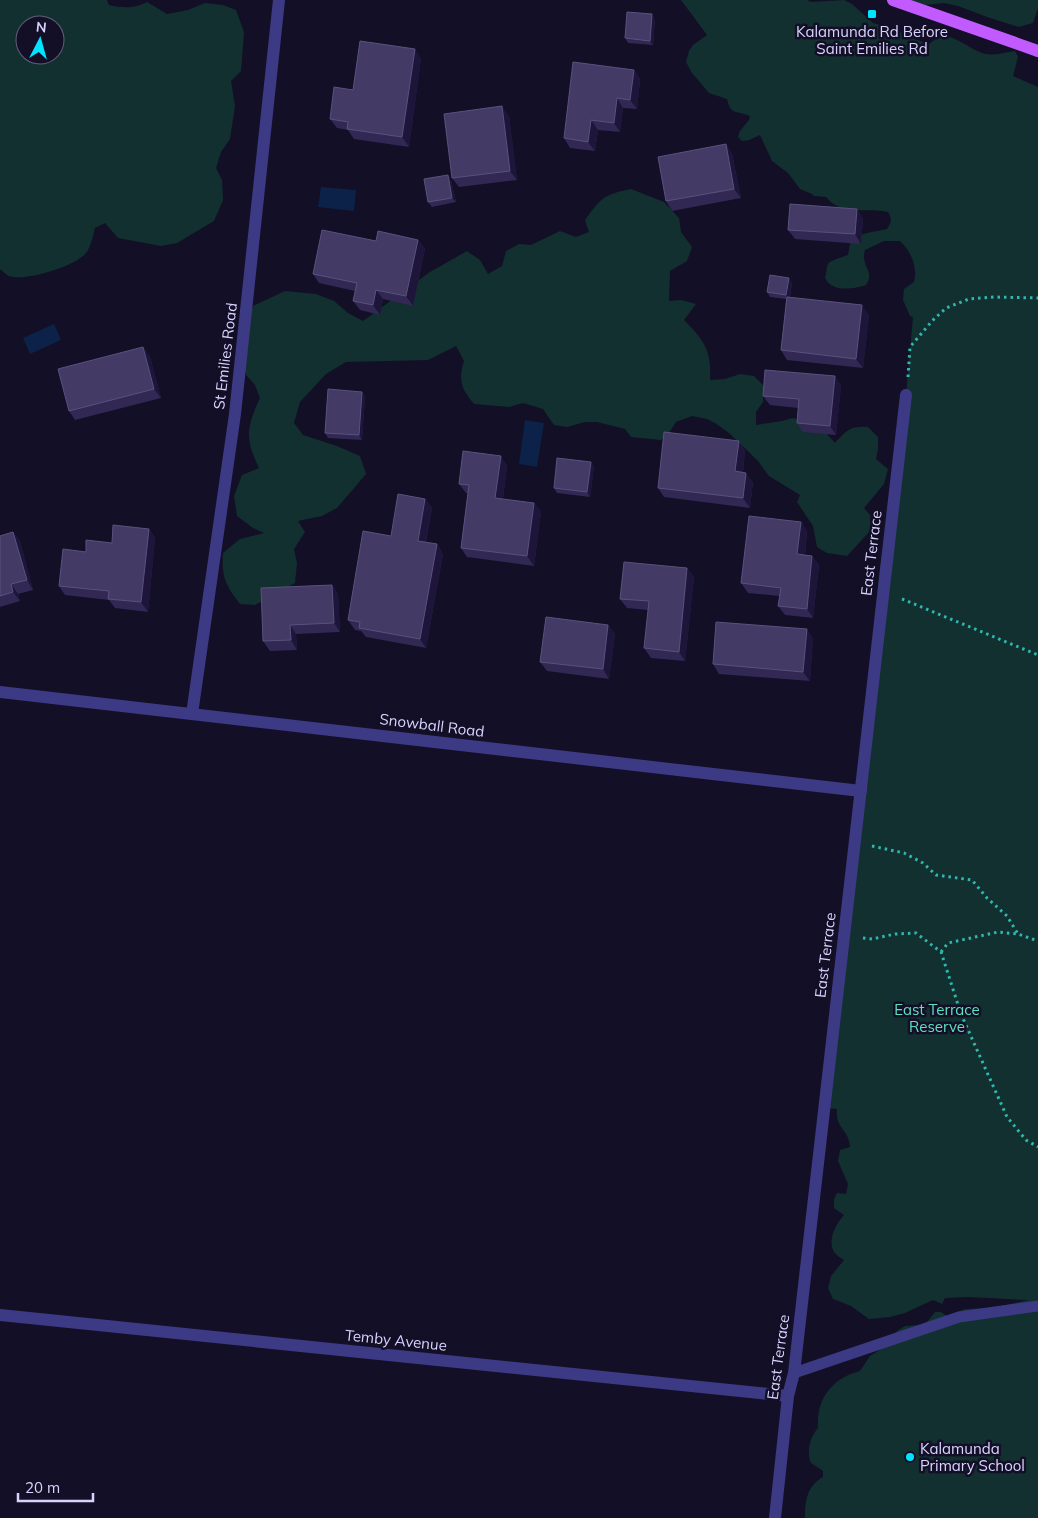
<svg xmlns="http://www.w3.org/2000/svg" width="1038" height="1518" font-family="Mulish,sans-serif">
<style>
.green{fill:#12302f;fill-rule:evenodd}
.water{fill:#0c2248}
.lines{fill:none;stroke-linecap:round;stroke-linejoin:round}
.path{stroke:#2fb8b0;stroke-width:3;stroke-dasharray:2.5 4;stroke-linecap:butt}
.service{stroke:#3d3a85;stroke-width:11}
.minor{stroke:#3d3a85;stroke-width:12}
.primary{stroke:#c25bff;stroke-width:12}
.wall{fill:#312854}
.shaded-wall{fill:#1d163a}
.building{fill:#433a66;stroke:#5a527e}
.poi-dot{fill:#00e5ff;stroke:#130f26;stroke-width:2}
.labels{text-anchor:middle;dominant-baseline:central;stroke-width:5;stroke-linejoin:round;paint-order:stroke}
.poi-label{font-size:15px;fill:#d9d4ff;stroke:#130f26}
.street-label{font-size:15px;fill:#d9d4ff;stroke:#130f26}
.park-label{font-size:15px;fill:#5fe0c0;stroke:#130f26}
</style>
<rect width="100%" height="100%" fill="#130f26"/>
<g class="green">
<path d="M0 0H107L109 5C123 8 134 9 147 2L167 14 188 10 205 3 223 5 236 10 244 32 241 71 231 81 235 106 230 139 221 152 216 168 222 180 223 200 214 221 177 243 161 246 118 238 105 223 95 228C93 235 91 247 86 253 76 266 25 282 9 276 6 275 3 271 0 269ZM25 25H55V55H25Z"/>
<path d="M681 0H807L811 2 844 0 852 4 873 23 895 29 909 37 929 44C932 42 935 39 939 37 954 32 973 53 987 54 997 56 1005 52 1015 51L1018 57 1013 76 1038 87V1518H805C805 1500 807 1486 823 1477V1471L811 1463C806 1452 810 1437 818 1428 816 1399 832 1378 860 1371L870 1356 884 1347 897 1331 905 1326 921 1325 927 1322 935 1312H941L947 1316 965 1309 992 1308 1028 1300 968 1297 945 1298 942 1304 933 1300 905 1313 890 1317 869 1319 851 1306 833 1299 828 1288 831 1276 844 1260C841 1258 836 1255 834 1252 827 1240 836 1224 844 1215L834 1208V1199L837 1193 846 1194 848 1184 838 1161 840 1150 850 1147C849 1129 835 1129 837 1109L824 1108 880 568 906 395 913 317 910 316 903 300 904 289 914 282C918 268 911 251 900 241H884L865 250C865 250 863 258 864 258 865 269 874 274 866 285 854 289 830 293 825 277 827 273 826 268 828 264 830 260 843 257 848 255 849 251 849 245 851 242 859 232 876 232 887 229 892 222 892 219 888 212 867 207 842 217 826 197L814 196 812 194 800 189 788 173 772 161 760 135 749 140 742 141 738 137 740 131 749 120 750 116C736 110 731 116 727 99L709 93 692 73 686 62 689 51 693 45 707 35Z"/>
<path d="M910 0H1038V8L1033 23 1019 27 990 18 958 6 944 3 925 5Z"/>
<path d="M631 189 664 202 679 218 681 232 692 247 687 261 670 271 669 301 681 300 696 304 684 320C704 340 712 351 710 380L725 379 740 374 754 376 763 385V402L756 412V425L782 421 792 418 817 423 835 443C847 430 850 426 868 427L878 437V449L876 459 888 469 884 484 864 508 870 515 871 530 847 556 827 553 817 547 813 526 797 502 800 495 769 476 758 461 729 433 715 423 707 419 692 416 676 422 669 433 661 440 631 437 625 429 597 422H585L567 427 554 425 543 409 523 403 509 407 474 404C461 389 458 380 464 361L456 346 428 360 346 362 326 374 300 402 294 423 303 435 337 446 360 456 366 474 337 508 322 516 298 521 305 532 294 549 297 563 295 583 255 605 240 604C226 586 221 577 223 553L240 539 264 533 253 528 237 516 234 496 242 475 259 468C245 438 246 428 260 398L255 385 246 375 241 354 243 331 253 306 285 291 316 294 334 301 348 313 363 321 430 272 467 251 480 260 488 274 502 266 506 251 519 244 531 245 560 231 576 237 589 232 585 220C602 197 603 195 631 189Z"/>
</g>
<g class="water">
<path d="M321 187 356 190 354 211 318 207Z"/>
<path d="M54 324 61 340 30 354 23 338Z"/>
<path d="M525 420 544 423 537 467 519 464Z"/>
</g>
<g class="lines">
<g class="path">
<path d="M908 377 910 347 932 321 946 308 969 299 994 297 1038 298"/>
<path d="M902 599 1038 655"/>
<path d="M872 846 904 853 923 863 936 875 972 880 987 898 1007 916 1018 934"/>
<path d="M863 938 872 939 895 934 916 933 941 952 961 1014 1007 1117 1026 1140 1038 1147"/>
<path d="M941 952 948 943 998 932 1018 934 1038 941"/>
</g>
<path class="service" d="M794 1373 959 1317 1038 1306"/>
<g class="minor">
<path d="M0 692 861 791"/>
<path d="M192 714 235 414 279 0"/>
<path d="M0 1315 788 1396"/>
<path d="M775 1518 788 1396 794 1373 906 395"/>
</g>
<path class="primary" d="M893 0 1038 51"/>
</g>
<g class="wall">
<path d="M655 19 653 45 628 43 625 38Z"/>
<path d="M421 58 409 147 354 139 348 130 337 128 330 119 353 90Z"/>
<path d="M634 70 640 79 637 109 623 108 620 132 598 130 595 151 570 148 564 138Z"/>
<path d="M509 116 517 180 459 187 452 178Z"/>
<path d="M726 144 732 154 741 198 672 211 666 201Z"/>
<path d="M451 180 456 202 432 207 428 202Z"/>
<path d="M863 218 861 244 795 239 788 230Z"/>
<path d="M418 240 425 249 413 306 383 299 380 315 360 310 353 301 355 291 319 283 313 274 376 241Z"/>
<path d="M792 283 790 297 869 315 863 368 787 360 781 350 786 299 770 297 767 292Z"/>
<path d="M143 347 150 357 161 398 75 420 69 411Z"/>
<path d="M835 376 841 386 836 435 803 432 797 423 798 408 770 405 763 396Z"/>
<path d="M362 392 365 396 362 440 328 438 325 433Z"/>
<path d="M739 441 745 451 743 472 753 482 750 508 664 497 658 488Z"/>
<path d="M507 465 503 499 534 503 541 512 534 566 467 557 461 548 468 493H466L459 484Z"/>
<path d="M594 466 590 497 557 493 554 488Z"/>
<path d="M425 499 432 508 426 542 437 544 443 554 426 648 366 637 361 631 355 630 348 620 391 536Z"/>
<path d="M801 522 807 531 805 555 812 556 819 565 813 618 785 615 778 606 780 596 748 593 741 583Z"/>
<path d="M149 529 155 538 148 612 115 608 109 600 65 595 59 586 112 543Z"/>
<path d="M13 532 20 541 33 590 18 594 20 601 0 607V536Z"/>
<path d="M687 568 694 577 685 661 651 658 644 648 648 610 627 608 620 599Z"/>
<path d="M332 585 338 594 340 632 296 634 297 650 270 651 263 641Z"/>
<path d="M608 625 615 634 609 679 547 671 540 662Z"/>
<path d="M813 638 810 681 719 674 713 664Z"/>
</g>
<g class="shaded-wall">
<path d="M652 14 655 19 653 45 650 41Z"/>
<path d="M415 49 421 58 409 147 402 137Z"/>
<path d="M634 70 640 79 637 109 630 100Z"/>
<path d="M617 98 623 108 620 132 614 123Z"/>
<path d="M502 106 509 116 517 180 510 171Z"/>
<path d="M591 120 598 130 595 151 588 142Z"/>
<path d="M726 144 732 154 741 198 734 189Z"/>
<path d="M448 175 451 180 456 202 452 198Z"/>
<path d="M857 209 863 218 861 244 855 234Z"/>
<path d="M418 240 425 249 413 306 406 296Z"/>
<path d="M789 278 792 283 789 300 786 295Z"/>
<path d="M376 290 383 299 380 315 373 305Z"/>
<path d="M862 305 869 315 863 368 856 359Z"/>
<path d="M143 347 150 357 161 398 154 389Z"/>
<path d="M835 376 841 386 836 435 830 426Z"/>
<path d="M362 392 365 396 362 440 359 435Z"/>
<path d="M739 441 745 451 742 481 735 471Z"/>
<path d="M501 456 507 465 502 507 495 498Z"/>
<path d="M591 462 594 466 590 497 587 492Z"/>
<path d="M746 473 753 482 750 508 743 498Z"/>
<path d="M425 499 432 508 424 550 418 541Z"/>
<path d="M534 503 541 512 534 566 527 556Z"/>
<path d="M801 522 807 531 804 564 797 554Z"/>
<path d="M149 529 155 538 148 612 141 602Z"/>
<path d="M13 532 20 541 33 590 27 580Z"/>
<path d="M437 544 443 554 426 648 420 639Z"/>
<path d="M812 556 819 565 813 618 807 609Z"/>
<path d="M687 568 694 577 685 661 679 652Z"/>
<path d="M11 584 18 594 20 601 13 592Z"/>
<path d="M332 585 338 594 340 632 334 623Z"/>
<path d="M290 625 296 634 297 650 291 640Z"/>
<path d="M608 625 615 634 609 679 603 669Z"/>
<path d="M807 629 813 638 810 681 803 672Z"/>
</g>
<g class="building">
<path d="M627 12 652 14 650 41 625 38Z"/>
<path d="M360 41 415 49 402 137 347 129 348 122 330 119 334 87 353 90Z"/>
<path d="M573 62 634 70 630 100 617 98 614 123 591 120 588 142 564 138Z"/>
<path d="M502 106 510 171 452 178 444 114Z"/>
<path d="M726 144 734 189 666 201 658 157Z"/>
<path d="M448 175 452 198 428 202 424 179Z"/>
<path d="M790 204 857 209 855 234 788 230Z"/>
<path d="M322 230 376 241 378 231 418 240 406 296 376 290 373 305 353 301 357 283 313 274Z"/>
<path d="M770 275 789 278 786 295 767 292Z"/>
<path d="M787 297 862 305 856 359 781 350Z"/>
<path d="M143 347 154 389 69 411 58 369Z"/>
<path d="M765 370 835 376 830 426 797 423 799 399 763 396Z"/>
<path d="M328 389 362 392 359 435 325 433Z"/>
<path d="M664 432 739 441 735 471 746 473 743 498 658 488Z"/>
<path d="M463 451 501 456 495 498 534 503 527 556 461 548 469 485 459 484Z"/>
<path d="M557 458 591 462 587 492 554 488Z"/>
<path d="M398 494 425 499 418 541 437 544 420 639 359 628 360 622 348 620 363 531 391 536Z"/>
<path d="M749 516 801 522 797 554 812 556 807 609 778 606 781 588 741 583Z"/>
<path d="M113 525 149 529 141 602 108 599 109 591 59 586 63 549 86 552V540L112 543Z"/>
<path d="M13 532 27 580 11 584 13 592 0 596V536Z"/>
<path d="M624 562 687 568 679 652 644 648 649 601 620 599Z"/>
<path d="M332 585 334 623 290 625 291 640 263 641 261 588Z"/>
<path d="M546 617 608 625 603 669 540 662Z"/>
<path d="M716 622 807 629 803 672 713 664Z"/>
</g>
<g class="poi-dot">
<rect x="867" y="9" width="10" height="10" rx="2.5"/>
<circle cx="910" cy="1457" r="5"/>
</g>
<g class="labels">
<g class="poi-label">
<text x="872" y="31">Kalamunda Rd Before<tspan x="872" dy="17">Saint Emilies Rd</tspan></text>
<text x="920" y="1448" text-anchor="start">Kalamunda<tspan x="920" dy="17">Primary School</tspan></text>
</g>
<g class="street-label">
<text transform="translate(225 356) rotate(-83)">St Emilies Road</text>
<text transform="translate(871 553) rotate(-83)">East Terrace</text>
<text transform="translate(432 725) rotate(7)">Snowball Road</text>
<text transform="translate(825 955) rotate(-83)">East Terrace</text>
<text transform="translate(396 1340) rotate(6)">Temby Avenue</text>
<text transform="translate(778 1357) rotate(-82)">East Terrace</text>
</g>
<g class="park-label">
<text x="937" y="1009">East Terrace<tspan x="937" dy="17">Reserve</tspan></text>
</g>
</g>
<g transform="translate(40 40) rotate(6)"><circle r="24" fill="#130f26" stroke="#625e7d"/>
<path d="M0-4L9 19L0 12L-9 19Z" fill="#00e5ff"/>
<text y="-8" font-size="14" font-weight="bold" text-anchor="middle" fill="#d9d4ff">N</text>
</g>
<path d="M18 1493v8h75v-8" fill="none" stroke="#d9d4ff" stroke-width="2.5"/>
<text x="25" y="1493" font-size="15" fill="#d9d4ff" stroke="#130f26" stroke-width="4" paint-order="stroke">20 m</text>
</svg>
